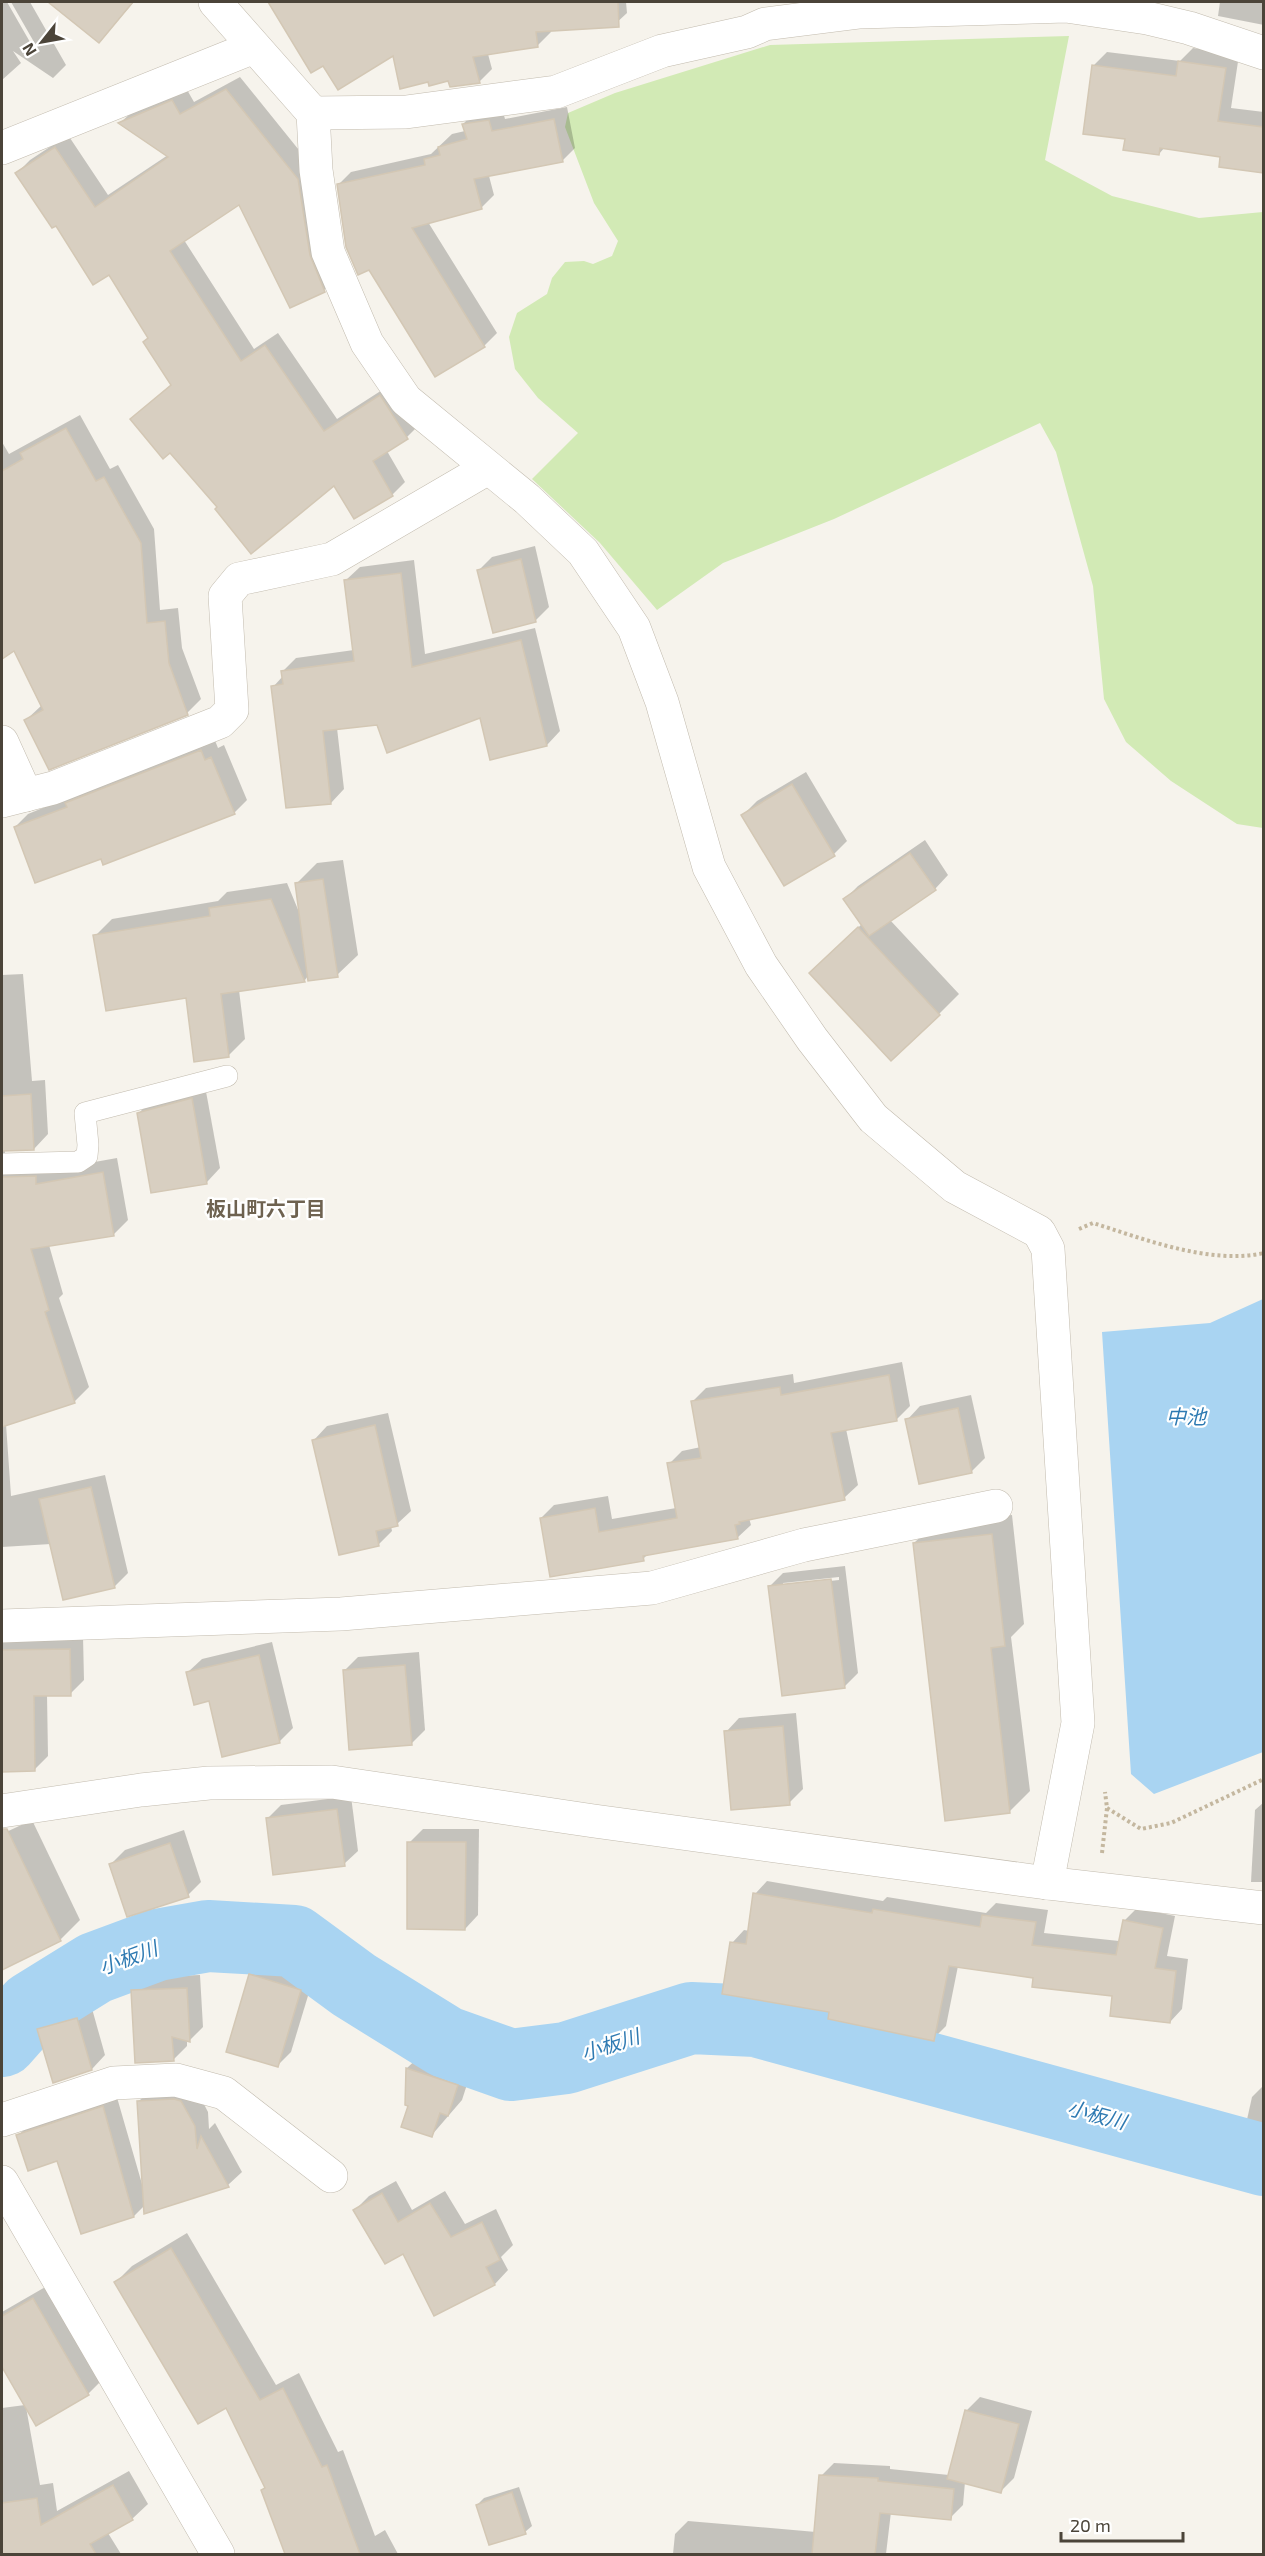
<svg xmlns="http://www.w3.org/2000/svg" width="1265" height="2556" font-family="'Exo 2','Noto Sans JP',sans-serif">
<style>
.green{fill:#d2eab5}
.water{fill:#a9d4f2}
.shadow{fill:#0003;fill-rule:evenodd}
.lines{fill:none;stroke-linecap:round;stroke-linejoin:round}
.river{stroke:#a9d4f2;stroke-width:72}
.building{fill:#d8cfc1;stroke:#d3c7b4;stroke-width:1.5}
.service-casing{stroke:#c2bbae;stroke-width:22}
.minor-casing{stroke:#c2bbae;stroke-width:34}
.tertiary-casing{stroke:#c2bbae;stroke-width:34}
.path{stroke:#c4b79f;stroke-width:4;stroke-dasharray:3 3;stroke-linecap:butt}
.service{stroke:#fff;stroke-width:21}
.minor{stroke:#fff;stroke-width:33}
.tertiary{stroke:#fff;stroke-width:33}
.labels{text-anchor:middle;dominant-baseline:central;stroke-width:4.5;stroke-linejoin:round;paint-order:stroke}
.neighbourhood-label{font-size:20px;font-weight:bold;fill:#6e6250;stroke:#fff}
.water-label{font-size:20px;font-style:italic;fill:#2e7ab2;stroke:#fff}
</style>
<rect width="100%" height="100%" fill="#f6f3ec"/>
<path class="green" d="M1069 36 1045 160 1112 196 1199 218 1263 212V828L1237 824 1171 781 1126 742 1104 699 1093 586 1056 452 1040 423 834 519 723 563 657 610 600 543 532 479 578 433 538 398 515 369 509 337 517 313 547 294 552 278 565 262 584 261 593 264 612 256 618 241 594 203 565 127 568 113 615 93 770 45Z"/>
<path class="water" d="M1263 1299V1752L1154 1794 1131 1774 1102 1332 1210 1323Z"/>
<g class="shadow">
<path d="M2 2H7L30 42H34L11 2H30L66 65 53 78 13 51 21 63 2 80Z"/>
<path d="M51 2H134L99 41Z"/>
<path d="M279 2H626L627 13 613 26 550 30 551 32 537 46 488 54 492 69 479 82 429 80 394 54Z"/>
<path d="M1220 2H1264V25L1218 16Z"/>
<path d="M1193 48 1239 55 1231 108 1264 112V171L1220 166 1222 155 1165 147 1159 154 1126 138 1093 66 1107 52 1180 61Z"/>
<path d="M240 77 311 165 337 277 324 290 240 203 184 240 254 349 278 333 337 419 393 383 420 424 407 437 387 451 405 482 392 495 355 517 335 484 171 450 132 419 172 384 150 338 109 273 57 223 17 173 30 160 68 135 108 195 168 155 120 123 133 111 186 88 194 102Z"/>
<path d="M567 107 575 148 562 161 489 176 494 195 481 208 428 222 497 333 484 346 435 375 339 184 351 172 431 154 452 134 465 131 463 124 476 111 502 108 505 119Z"/>
<path d="M80 415 110 469 118 465 154 529 160 610 178 608 182 648 201 699 187 713 26 720 42 705 15 649 11 651 2 635V442L9 454Z"/>
<path d="M535 546 549 607 535 621 479 570 492 557Z"/>
<path d="M414 560 425 654 535 628 560 731 547 745 491 758 481 716 337 728 344 789 331 803 273 687 283 676V671L296 658 354 650 346 580 360 567Z"/>
<path d="M214 738 218 748 224 745 247 800 234 813 102 857 15 827 28 814Z"/>
<path d="M806 772 847 841 834 854 743 815 757 801Z"/>
<path d="M925 840 948 875 935 889 890 920 959 994 939 1014 831 953 862 924 845 899 858 886Z"/>
<path d="M343 860 358 955 337 975 308 976 305 980 239 990 245 1039 228 1056 187 996 95 936 112 919 218 901 227 892 287 883 299 912 297 883 317 863Z"/>
<path d="M23 974 32 1081 45 1080 48 1134 34 1149 5 1151V1155L50 1170 117 1158 128 1220 114 1234 49 1245 63 1294 59 1298 89 1387 74 1402 6 1424 11 1496 105 1475 128 1573 114 1587 51 1544 2 1547V975Z"/>
<path d="M205 1086 220 1168 207 1182 139 1113 152 1099Z"/>
<path d="M902 1362 910 1406 897 1419 846 1429 858 1485 844 1498 749 1518 751 1525 737 1538 649 1553 643 1559 541 1518 554 1505 608 1496 612 1519 676 1508 669 1464 682 1451 701 1447 693 1401 706 1388 793 1374 794 1383Z"/>
<path d="M971 1395 985 1458 971 1472 907 1420 920 1406Z"/>
<path d="M388 1413 411 1511 397 1524 391 1526 392 1531 378 1545 314 1440 327 1426Z"/>
<path d="M1012 1515 1024 1624 1011 1637 1030 1791 1010 1811 914 1543 935 1523Z"/>
<path d="M845 1566 858 1673 844 1687 770 1586 783 1573ZM839 1577V1580L783 1586V1583Z"/>
<path d="M83 1636 84 1680 70 1694H47L48 1756 34 1770H2V1637Z"/>
<path d="M272 1642 293 1728 279 1742 188 1672 202 1659Z"/>
<path d="M419 1652 425 1730 411 1744 344 1671 358 1657Z"/>
<path d="M796 1713 803 1789 789 1803 726 1732 739 1718Z"/>
<path d="M351 1796 358 1851 344 1864 267 1819 281 1805Z"/>
<path d="M1264 1802V1882H1251L1255 1810Z"/>
<path d="M32 1820 80 1920 60 1940 2 1968V1834Z"/>
<path d="M423 1829H479L478 1915 465 1929 409 1843Z"/>
<path d="M184 1830 201 1882 188 1895 111 1864 125 1850Z"/>
<path d="M767 1881 883 1901 887 1897 986 1913 996 1903 1048 1910 1044 1933 1119 1941 1124 1921 1137 1908 1175 1916 1167 1956 1188 1959 1182 2009 1170 2022 1114 1994 1034 1977 958 1966 946 2026 933 2039 831 2011 732 1943 744 1930 750 1931 755 1894Z"/>
<path d="M264 1961 314 1976 291 2052 277 2066 251 1975Z"/>
<path d="M200 1975 203 2027 190 2040 187 2039V2046L173 2060 133 1991 147 1977Z"/>
<path d="M91 2005 105 2055 92 2069 39 2029 53 2016Z"/>
<path d="M421 2055 471 2072 462 2100 431 2136 410 2105 407 2104V2068Z"/>
<path d="M1264 2085V2138L1244 2133 1252 2097Z"/>
<path d="M153 2087H195L208 2112 209 2129 215 2123 242 2172 228 2185 145 2212V2205L134 2216 82 2232 58 2159 18 2136 31 2122 116 2094 142 2184 139 2101Z"/>
<path d="M396 2181 412 2210 445 2191 465 2224 496 2209 513 2245 501 2257 508 2270 495 2284 435 2314 404 2252 355 2210 369 2196Z"/>
<path d="M187 2233 276 2385 299 2373 338 2452 343 2450 375 2536 385 2530 398 2554H287L263 2490 266 2487 227 2406 116 2282 132 2266Z"/>
<path d="M47 2286 102 2380 88 2394 26 2407 40 2485 53 2483 57 2511 129 2471 148 2504 132 2519 108 2533 121 2554H2V2408L25 2405 2 2364V2312Z"/>
<path d="M980 2397 1032 2411 1014 2478 1000 2492 965 2482 963 2505 950 2518 891 2512 886 2554H673L675 2534 688 2521 816 2532 821 2476 834 2463 890 2466V2469L949 2475 967 2410Z"/>
<path d="M519 2487 532 2526 525 2532 477 2505 484 2498Z"/>
</g>
<g class="lines">
<path class="river" d="M2 2041 32 2007 95 1968 157 1945 208 1936 294 1941 354 1985 446 2042 511 2065 566 2058 691 2018 756 2021 1264 2160"/>
</g>
<g class="building">
<path d="M48 2H133L99 43Z"/>
<path d="M268 2H618L619 27 536 32 538 47 473 57 480 83 450 87 448 81 429 86 428 82 400 89 393 56 338 90 323 66 311 73Z"/>
<path d="M1178 61 1226 68 1218 121 1263 127V173L1219 167 1220 157 1160 148 1159 155 1123 150 1125 139 1083 134 1092 65 1176 76Z"/>
<path d="M226 89 298 179 310 255 325 292 290 308 239 205 170 251 241 361 265 345 324 431 380 395 408 439 373 461 393 496 354 519 334 486 251 554 215 509 217 507 170 453 163 459 130 419 171 385 143 342 148 338 109 275 93 285 56 226 52 228 15 173 55 147 95 207 168 157 118 123 172 100 180 114Z"/>
<path d="M554 119 563 162 474 179 482 209 412 228 485 347 435 377 369 270 358 275 346 247 337 184 425 165 424 159 440 155 438 147 467 139 462 124 489 120 492 131Z"/>
<path d="M66 428 96 481 104 477 141 543 147 623 165 621 169 663 188 715 49 770 24 720 43 710 14 651 2 659V471L23 459 20 453Z"/>
<path d="M521 559 536 622 493 633 477 570Z"/>
<path d="M401 573 412 667 521 640 547 746 490 760 480 718 387 753 377 725 323 731 331 804 286 808 271 686 283 684 281 671 354 661 344 580Z"/>
<path d="M201 750 205 760 211 757 235 814 103 865 101 859 35 883 14 827 67 807 65 803Z"/>
<path d="M792 784 835 856 784 886 741 815Z"/>
<path d="M910 853 936 890 869 936 843 899Z"/>
<path d="M323 879 338 977 308 981 295 883Z"/>
<path d="M271 899 305 982 221 994 229 1057 194 1062 186 998 106 1011 93 935 210 916 209 908Z"/>
<path d="M858 927 940 1015 891 1061 809 973Z"/>
<path d="M31 1094 34 1150 2 1151V1096Z"/>
<path d="M192 1098 207 1184 151 1193 137 1113Z"/>
<path d="M103 1172 114 1236 31 1249 49 1310 45 1312 75 1403 2 1427V1177L36 1176V1184Z"/>
<path d="M889 1375 897 1421 831 1433 845 1500 739 1522 740 1524 735 1525 738 1539 643 1556 644 1561 550 1577 540 1518 595 1508 599 1532 677 1518 667 1463 701 1458 691 1401 780 1387 781 1395Z"/>
<path d="M958 1408 972 1473 919 1484 905 1419Z"/>
<path d="M375 1425 398 1526 376 1531 379 1546 339 1555 312 1440Z"/>
<path d="M91 1487 115 1588 63 1600 39 1499Z"/>
<path d="M992 1534 1005 1646 991 1648 1010 1813 945 1821 913 1543Z"/>
<path d="M831 1579 845 1688 782 1696 768 1586Z"/>
<path d="M70 1649 71 1696H34L35 1771 2 1772V1650Z"/>
<path d="M259 1655 280 1743 222 1757 209 1701 194 1705 186 1672Z"/>
<path d="M405 1665 412 1745 349 1750 343 1670Z"/>
<path d="M783 1726 790 1805 731 1810 724 1731Z"/>
<path d="M337 1809 345 1866 273 1875 266 1818Z"/>
<path d="M2 1829H7L61 1941 2 1970Z"/>
<path d="M407 1842H466L465 1930 407 1929Z"/>
<path d="M170 1843 189 1897 127 1917 109 1864Z"/>
<path d="M753 1893 872 1913 873 1909 980 1927 982 1915 1036 1922 1032 1945 1116 1955 1123 1920 1163 1928 1155 1968 1176 1971 1170 2023 1110 2016 1112 1996 1032 1987 1033 1978 949 1966 934 2041 828 2019 829 2012 722 1994 730 1942 746 1944Z"/>
<path d="M249 1974 301 1990 278 2067 226 2052Z"/>
<path d="M187 1988 190 2042 172 2037 174 2061 135 2063 131 1990Z"/>
<path d="M77 2018 92 2070 53 2083 37 2029Z"/>
<path d="M406 2068 458 2085 448 2116 440 2113 432 2137 401 2127 408 2106 405 2105Z"/>
<path d="M174 2099 181 2101 195 2126 197 2149 201 2136 229 2187 144 2214 137 2101Z"/>
<path d="M103 2106 134 2217 81 2234 57 2161 28 2171 16 2135Z"/>
<path d="M382 2193 398 2222 430 2203 451 2237 482 2222 500 2260 486 2267 495 2285 434 2316 403 2254 385 2264 353 2210Z"/>
<path d="M171 2248 260 2400 283 2388 322 2467 327 2465 360 2554H285L261 2490 265 2488 226 2408 198 2424 114 2282Z"/>
<path d="M33 2298 89 2395 36 2426 2 2367V2316Z"/>
<path d="M965 2410 1019 2424 1001 2493 947 2479Z"/>
<path d="M819 2475 878 2478V2481L954 2489 951 2520 880 2513 875 2554H812Z"/>
<path d="M113 2485 133 2520 90 2544 96 2554H2V2503L37 2498 41 2525Z"/>
<path d="M512 2492 526 2534 489 2545 476 2505Z"/>
</g>
<g class="lines">
<g class="service-casing">
<path id="service" d="M2 1164 78 1162 87 1156 88 1145 85 1113 227 1076"/>
</g>
<g class="minor-casing">
<g id="minor">
<path d="M215 2 313 113 316 170 328 252 367 343 406 400 527 499 583 552 634 628 662 702 709 867 761 965 812 1039 873 1118 955 1187 1039 1232 1048 1249 1078 1723 1047 1883"/>
<path d="M313 113 406 112 556 92 662 51 747 32 765 24 860 12 1066 6 1147 18 1189 28 1264 53"/>
<path d="M2 148 254 47"/>
<path d="M2 742 26 795"/>
<path d="M2 801 53 788 220 722 232 710 225 596 239 579 332 559 488 468"/>
<path d="M2 1626 341 1614 652 1588 804 1545 996 1506"/>
<path d="M2 2120 114 2083 176 2080 224 2093 331 2176"/>
<path d="M2 2182 218 2554"/>
</g>
</g>
<g class="tertiary-casing">
<path id="tertiary" d="M2 1811 141 1790 209 1783 332 1782 594 1821 1047 1883 1264 1908"/>
</g>
<g class="path">
<path d="M1079 1229 1093 1223C1144 1239 1210 1265 1264 1253"/>
<path d="M1107 1808 1141 1829 1171 1823 1264 1779"/>
<path d="M1102 1853 1107 1808 1105 1792"/>
</g>
<use href="#service" class="service"/>
<use href="#minor" class="minor"/>
<use href="#tertiary" class="tertiary"/>
</g>
<g class="labels">
<g class="neighbourhood-label">
<text x="266" y="1208">板山町六丁目</text>
</g>
<g class="water-label">
<text x="1186" y="1416">中池</text>
<text transform="translate(128 1957) rotate(-20)">小板川</text>
<text transform="translate(610 2044) rotate(-18)">小板川</text>
<text transform="translate(1097 2114) rotate(15)">小板川</text>
</g>
</g>
<rect width="1265" height="2556" fill="none" stroke="#4b4439" stroke-width="6"/>
<g transform="translate(42 42) rotate(239)" stroke="#ffffff" stroke-width="4.5" paint-order="stroke">
<path d="M0-4.5L10 22L0 15L-10 22Z" fill="#4b4439"/>
<text y="-9" font-size="16" font-weight="bold" text-anchor="middle" fill="#4b4439">N</text>
</g>
<path d="M1061 2532v9h122v-9" fill="none" stroke="#4b4439" stroke-width="3"/>
<text x="1070" y="2532" font-size="18" fill="#4b4439" stroke="#ffffff" stroke-width="4.5" paint-order="stroke">20 m</text>
</svg>
